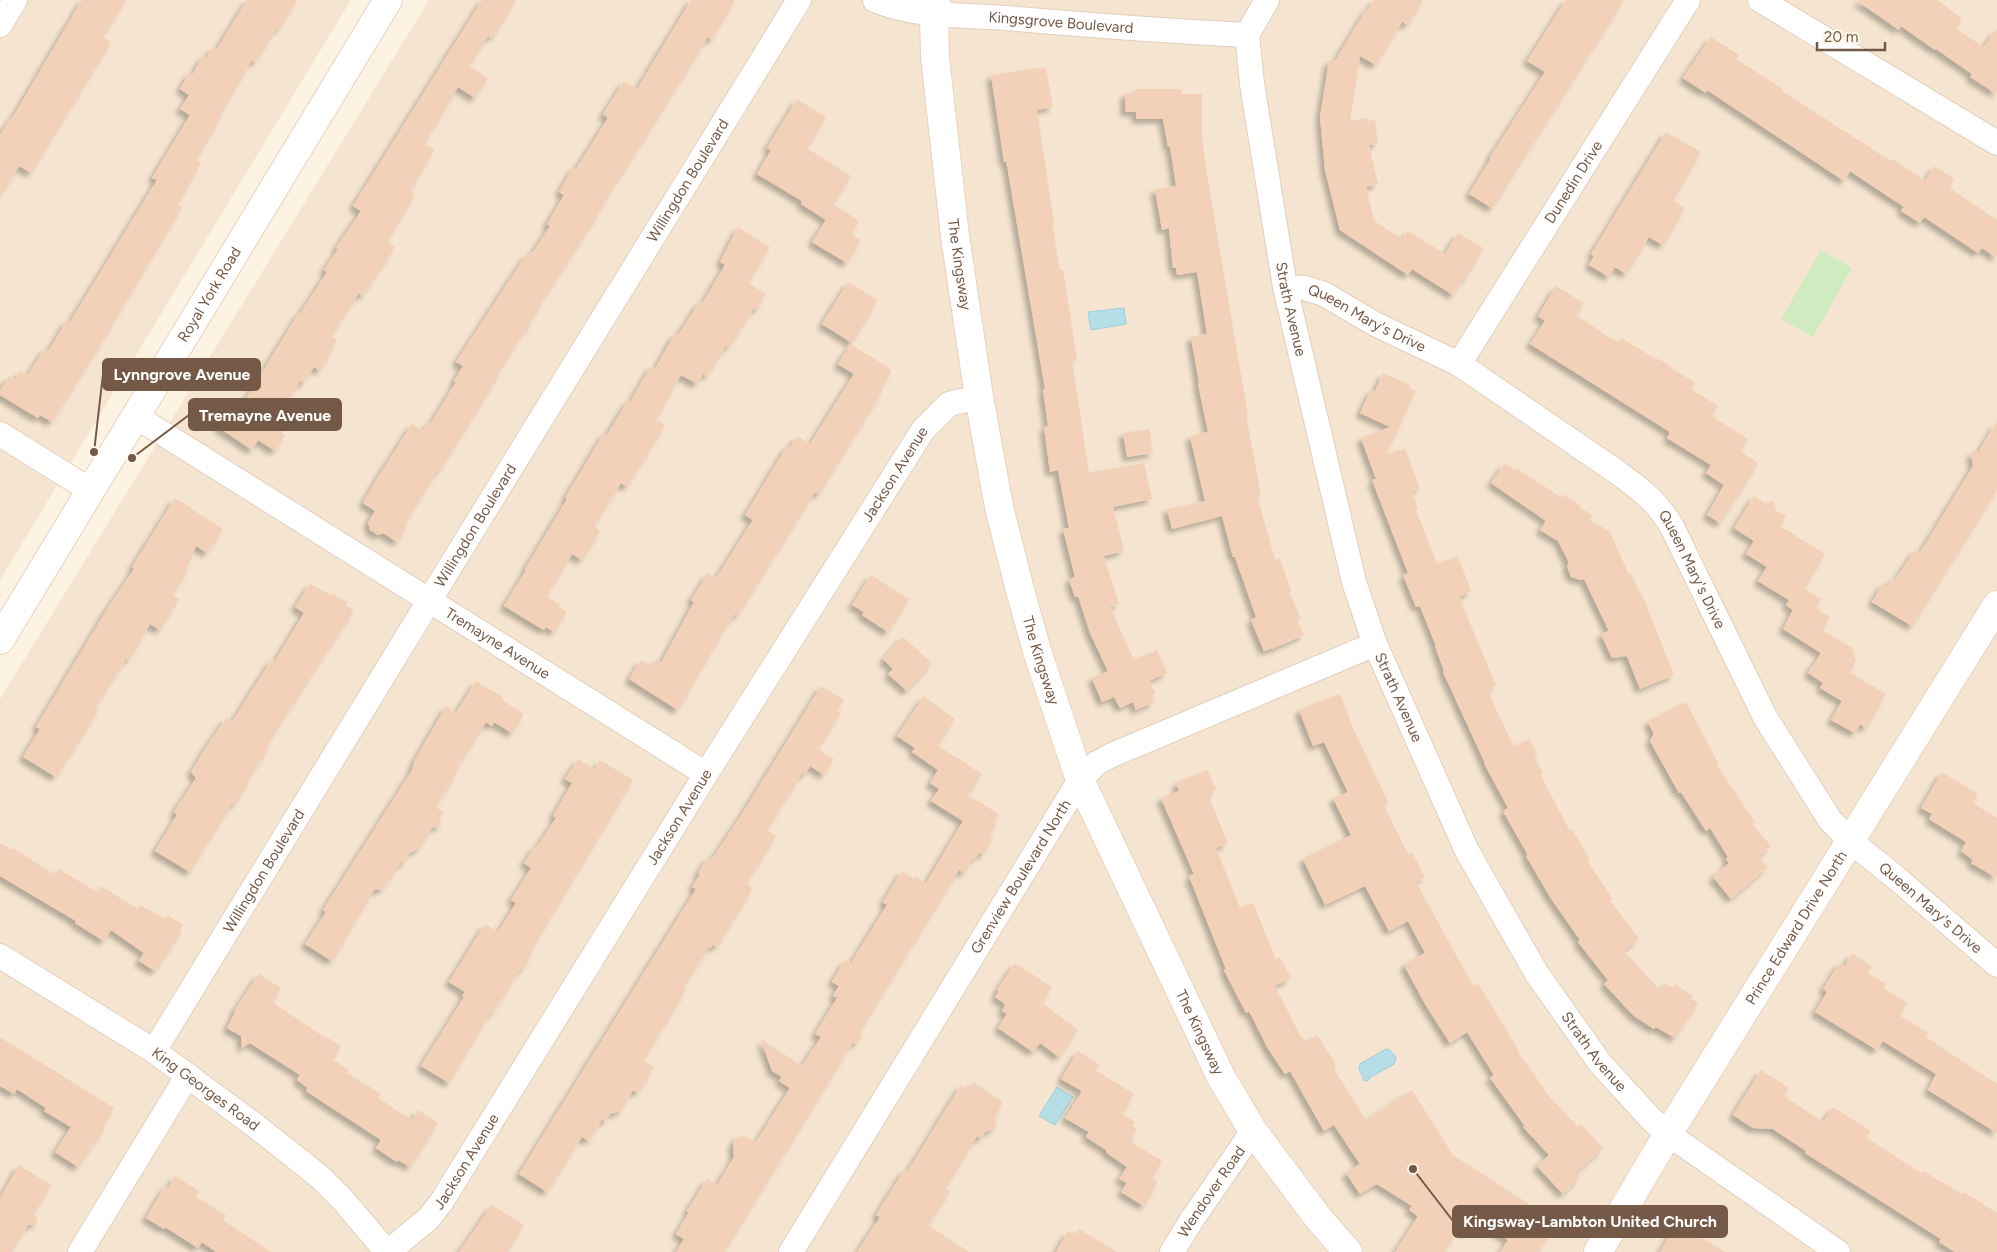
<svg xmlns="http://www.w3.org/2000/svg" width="1997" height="1252" font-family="Figtree,sans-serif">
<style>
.residential{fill:#f5e5d0}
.green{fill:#d0ebc0}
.water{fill:#b6dee7;stroke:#9bced9}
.building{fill:#f3d1b8;filter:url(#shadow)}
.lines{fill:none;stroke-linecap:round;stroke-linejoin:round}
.street-casing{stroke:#e1cfbd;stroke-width:26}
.secondary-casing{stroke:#e9d2bd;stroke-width:30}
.street{stroke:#fff;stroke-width:24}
.secondary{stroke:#fff;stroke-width:28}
.labels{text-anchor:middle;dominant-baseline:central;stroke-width:4;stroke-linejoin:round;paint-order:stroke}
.street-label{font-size:15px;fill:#755947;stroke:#fff7e8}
.leader{fill:none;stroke:#755947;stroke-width:2}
.callout-dot{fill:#755947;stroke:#fff7e8;stroke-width:2}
.callout{fill:#755947;stroke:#755947;stroke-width:2}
.callout-label{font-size:16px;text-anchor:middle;font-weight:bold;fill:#fff}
</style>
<defs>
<filter id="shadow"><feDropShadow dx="-4.5" dy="4.5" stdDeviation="2.5" flood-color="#0004"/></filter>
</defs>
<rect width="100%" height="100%" fill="#fdf3e2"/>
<g class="residential">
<path d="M0 0H351L0 580Z"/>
<path d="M429 0H1997V1252H0V699Z"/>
</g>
<path class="green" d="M1821 250 1852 268 1813 337 1781 319Z"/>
<g class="water">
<path d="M1124 308 1126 324 1091 330 1088 312Z"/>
<path d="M1386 1049C1391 1050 1393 1053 1396 1058L1394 1064 1369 1078 1368 1081 1363 1080V1077L1359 1069 1360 1064Z"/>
<path d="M1057 1087 1073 1097 1055 1125 1039 1116Z"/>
</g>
<g class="building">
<path d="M82 0H126L103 37 111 42 31 173 19 166 0 197V135L10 119 11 120Z"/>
<path d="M247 0H297L283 23 278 30 276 29 256 62 252 60 219 116 221 117 196 160 201 163 178 204 182 207 99 347 52 422 40 415 38 418 0 395V391L9 376 15 380 20 371 28 375 45 348 49 350 67 320 70 322 157 180 152 178 190 115 180 109 189 95 180 89 189 73 192 75 203 56 206 58 213 47 217 49Z"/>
<path d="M482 0H516L495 35 493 34 491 38 488 36 469 66 488 78 475 98 458 87 424 144 434 150 410 191 415 194 387 242 395 247 363 296 359 293 331 336 337 340 320 371 314 367 304 383 300 381 274 423 283 429 282 433 285 435 275 451 258 440 252 450 218 427 228 412 234 416 242 405 298 314 299 315 327 272 324 270 338 249 336 248 361 211 353 206Z"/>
<path d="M691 0H735L712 40 708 37 620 178 619 177 594 221 543 300 528 328 527 327 500 370 498 375H499L439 472 437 471 404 525 407 527 397 542 383 533 378 535 370 530 368 522 375 511 363 503 378 477 412 424 423 431 429 422 431 423 456 382 454 381 463 366 456 362 526 255 528 256 531 252H533L550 226 547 224 564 195 559 192 573 168 576 169 608 118 603 114 624 81 637 89Z"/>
<path d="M1374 0H1423L1408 25 1402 22 1376 65 1360 56 1350 121 1368 118V121L1375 120 1378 144 1369 145 1378 184 1366 187 1374 221 1403 239 1408 231 1445 254 1458 233 1483 248 1465 280 1463 279 1453 295 1412 269 1408 275 1340 230 1325 170 1320 117 1329 60 1335 61 1367 8V11Z"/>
<path d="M1566 0H1624L1492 208 1469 194 1491 158 1490 157 1545 72 1527 61Z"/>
<path d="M1856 0H1937L1962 18 1955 28 1984 47 1997 28V94L1970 77 1972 74 1936 49 1935 50 1901 26 1899 30Z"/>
<path d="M1711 37 1739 55 1736 59 1783 89 1782 91 1891 161 1893 159 1925 181 1935 166 1954 179 1950 188 1997 220V258L1982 248 1978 253 1924 217 1920 223 1901 211 1904 207 1850 171 1844 181 1707 90 1706 93 1683 78Z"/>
<path d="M1046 67 1053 107 1037 110 1054 223H1052L1060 270H1063L1077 359 1072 360 1089 473 1144 463 1152 499 1113 507 1124 551 1104 556 1119 604 1110 607 1134 660 1157 650 1167 673 1149 681 1156 694 1152 696 1154 702 1136 710 1133 702 1120 708 1114 697 1102 702 1092 678 1108 671 1090 633 1078 596 1075 597 1069 579 1075 577 1063 529 1069 528 1058 470 1050 472 1044 427 1048 426 1043 390 1045 389 1008 171 1006 161 1004 162 991 75Z"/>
<path d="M1136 89H1182V94H1202V135L1207 175 1248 415H1246L1261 495H1257L1275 560 1280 558 1291 591 1289 592 1301 619 1297 620 1304 635 1272 649V648L1264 651 1251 620 1256 617 1235 557H1233L1222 516 1172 529 1167 509 1205 501 1190 436 1208 432 1198 384 1199 383 1191 337 1207 334 1197 272 1177 275 1176 268H1173L1169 228 1162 230 1155 189 1176 186 1170 146 1168 147 1163 119H1136V112H1125V93H1136Z"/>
<path d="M797 99 826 117 807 148 851 176 833 204 859 221 851 234 861 240 847 263 812 242 826 220 801 204 802 201 757 174 771 150 767 148Z"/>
<path d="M1666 132 1701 152 1673 200 1685 208 1663 245 1649 237 1626 274 1615 267 1609 277 1589 265 1594 256 1591 254Z"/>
<path d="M738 227 770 247 748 283 766 294 757 310 754 308 729 347 726 346 707 376 703 374 697 384 681 375 656 419 665 425 627 487 621 483 594 526 600 531 582 560 572 554 546 596 560 605 559 607 567 612 554 632 546 627 544 630 504 606 526 570 525 569 567 499 565 498 604 433 607 435 628 400 630 402 651 366 655 369 675 333 678 335 700 301 703 302 725 265 720 262Z"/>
<path d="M848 282 878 300 852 343 822 324Z"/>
<path d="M1556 286 1584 303 1576 315 1618 343 1622 338 1657 360 1658 358 1673 368 1672 369 1695 382 1691 389 1718 406 1712 416 1748 439 1740 451 1758 463 1720 523 1707 515 1724 485 1706 473 1711 465 1667 438 1670 432 1530 344 1545 321 1538 316Z"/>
<path d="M851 344 892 370 881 389 883 390 819 494 815 492 738 615 735 614 728 623 678 710 629 679 641 660 652 666 656 659 661 663 694 602 691 600 708 573 716 578 753 520 745 515 787 446 790 447 797 436 810 444 854 374 838 364Z"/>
<path d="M1383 373 1410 385 1409 387 1416 391 1386 455 1405 448 1420 489 1412 492 1418 509 1416 510 1437 564 1458 556 1471 591 1459 597 1496 685 1491 687 1493 692 1489 694 1514 747 1529 739 1538 756 1534 757 1543 773 1540 774 1570 831 1572 829 1590 859 1587 861 1613 899 1610 901 1639 938 1624 951 1660 990 1664 983 1673 988 1675 984 1693 996 1691 998 1698 1003 1675 1038 1656 1027 1654 1029 1634 1016 1604 984 1608 980 1578 942 1580 940 1550 897 1526 856 1528 855 1503 811 1508 808 1484 763H1485L1443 672 1444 671 1435 646H1436L1420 606 1416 607 1403 575 1408 573 1372 480 1376 479 1361 438 1390 427 1360 413 1371 390 1375 391Z"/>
<path d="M1997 421V490L1912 626 1872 602 1883 583 1888 586 1893 578 1895 580 1915 550 1920 553 1973 466 1971 453 1979 451Z"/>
<path d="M1149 429 1153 453 1127 457 1123 433Z"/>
<path d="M1505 463 1515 470 1516 468 1561 497 1562 494 1580 505 1579 507 1592 515 1590 520 1610 532 1629 575 1631 574 1646 604 1674 675 1640 689 1627 656 1612 658 1601 634 1609 631 1584 579 1581 580 1571 577 1567 566 1569 563 1558 541 1540 530 1546 521 1491 483Z"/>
<path d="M1754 496 1765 503 1774 501 1776 511 1786 516 1780 526 1825 554 1804 588 1821 599 1816 608 1830 617 1822 630 1852 648 1856 661 1849 672 1886 694 1866 728 1860 724 1855 733 1831 720 1842 701 1820 688 1823 683 1808 673 1821 653 1783 629 1793 610 1786 605 1789 600 1758 581 1767 567 1746 554 1754 541 1734 528Z"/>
<path d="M175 498 223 529 207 553 196 546 186 570 187 572 172 595 179 599 160 630 150 624 129 660 126 659 95 707 99 709 90 724 56 777 23 757 40 729 36 727 109 606 134 569 132 567Z"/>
<path d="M871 575 909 599 888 632 862 615 864 612 852 605Z"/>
<path d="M310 584 331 595 332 593 347 602 345 605 354 610 280 724 267 746 268 749 249 778 251 779 234 805 232 803 190 872 155 851 177 815 174 812 196 778 191 772 205 749 226 718 232 722 272 659 275 661 304 613 295 607Z"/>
<path d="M903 637 932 663 907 691 888 674 893 669 883 659Z"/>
<path d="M476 681 503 697 502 700 524 714 512 733 494 722 492 726 486 722 455 771 457 773 435 807 444 812 439 819 442 825 432 828 420 848 410 853 404 863 401 862 383 889 374 890 332 961 305 944 326 912 323 910 411 772 415 760 446 706 456 713Z"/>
<path d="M821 686 844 700 837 711 841 713 818 749 834 759 824 775 810 766 805 775 802 773 767 830 776 836 746 883 751 886 750 889 752 890 717 947 713 944 711 948 709 947 683 988 686 990 643 1061 654 1067 638 1093 633 1090 621 1111 610 1114 605 1122 602 1119 589 1141 582 1137 547 1192 519 1174 696 889 692 887 700 874 698 873 708 857 712 859 742 814Z"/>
<path d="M1340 694 1353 728 1389 804 1384 806 1408 854 1412 852 1425 877 1416 882 1473 986 1478 983 1519 1051 1518 1052 1550 1097 1578 1127 1581 1124 1603 1148 1575 1174 1579 1179 1563 1194 1537 1166 1549 1155 1523 1127 1525 1126 1490 1078 1494 1075 1467 1032 1450 1043 1425 1004 1404 965 1425 953 1408 921 1389 931 1365 886 1325 905 1303 859 1351 835 1333 798 1348 792 1324 742 1313 746 1299 710Z"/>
<path d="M924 696 955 719 937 745 982 774 968 795 999 814 994 822 997 824 989 836 993 838 983 855 979 853 975 859 973 858 964 873 959 870 860 1031 862 1036 857 1043 852 1044 724 1252H676L684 1239 676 1234 689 1212 687 1211 707 1179 717 1185 734 1157 733 1144 737 1137 744 1136 756 1142 790 1088 779 1081 782 1077 772 1071 761 1039 802 1066 821 1037 815 1034 837 998 833 996 839 986 832 982 845 960 851 963 887 905 883 902 902 871 914 879 915 876 926 883 963 821 931 801 939 789 930 783 938 770 912 752 915 748 897 736Z"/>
<path d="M1686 702 1718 763 1716 764 1755 822 1752 824 1771 846 1759 856 1768 867 1731 899 1713 877 1729 863 1726 859 1728 857 1710 828 1706 831 1681 792 1679 793 1650 741 1654 734 1648 722Z"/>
<path d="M578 759 595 769 600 760 633 780 531 950 530 952 532 954 523 969 521 968 492 1014 490 1013 449 1083 421 1066 464 997 462 996 465 992 449 982 485 924 498 932 516 903 511 900 531 868 524 863 535 846 537 847 556 818 553 816 572 783 565 779Z"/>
<path d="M1207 770 1216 789 1209 792 1212 799 1210 800 1228 843 1216 848 1240 908 1253 903 1276 959 1280 957 1291 978 1275 986 1302 1039 1303 1038 1306 1042 1317 1035 1336 1065 1334 1069 1366 1120 1412 1090 1453 1155 1557 1222 1538 1252H1500L1508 1240 1479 1220 1470 1233 1460 1227 1444 1252H1395L1418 1216 1409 1210 1412 1206 1377 1184 1360 1194 1346 1173 1360 1164 1334 1125 1324 1131 1290 1071 1285 1074 1267 1047 1249 1011 1246 1013 1224 970 1226 969 1189 876 1194 874 1161 798 1179 791 1176 783Z"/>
<path d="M1942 772 1978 794 1973 803 1997 818V878L1971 863 1973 860 1961 851 1966 842 1929 819 1932 814 1921 808Z"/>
<path d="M0 843 12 850 13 848 55 875 59 869 97 892 101 886 138 909 140 905 165 919 168 915 183 925 180 930 182 931 155 971 139 961 144 953 111 930 104 941 75 923 76 921 0 876Z"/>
<path d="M1852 953 1872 966 1868 973 1886 984 1883 988 1907 1003 1899 1015 1928 1033 1926 1037 1997 1084V1133L1928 1090 1936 1074 1883 1041 1877 1050 1815 1012 1827 992 1823 989 1840 962 1845 966Z"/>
<path d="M1015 963 1052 987 1042 1003 1078 1030 1059 1057 1040 1043 1033 1052 998 1028 1007 1014 1002 1011 1005 1004 995 997 999 991 997 990Z"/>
<path d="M259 974 281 988 272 1002 326 1038H328L341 1046 332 1059 349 1070 347 1073 381 1094 378 1098 412 1120 418 1110 438 1123 410 1167 398 1160 397 1162 376 1148 381 1140 306 1091 308 1088 297 1080 300 1075 250 1043 242 1048 241 1036 227 1028 235 1012 234 1011Z"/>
<path d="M0 1037 114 1108 103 1127 105 1128 78 1167 55 1152 71 1127 44 1111 46 1108 17 1089 14 1094 0 1086Z"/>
<path d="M1078 1051 1100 1065 1096 1070 1134 1094 1122 1114 1135 1122 1132 1126 1137 1130 1130 1141 1162 1161 1152 1178 1158 1182 1144 1206 1121 1192 1127 1183 1119 1179 1127 1167 1107 1153 1106 1150 1086 1137 1089 1132 1065 1118 1082 1091 1061 1079Z"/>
<path d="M1761 1070 1789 1088 1784 1096 1823 1122 1833 1107 1871 1131 1867 1138 1921 1173 1923 1171 1962 1194 1964 1192 1997 1213V1252H1955L1939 1242 1941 1239 1805 1153 1806 1151 1773 1129 1753 1128 1733 1115Z"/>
<path d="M973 1082 1003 1102 995 1117 997 1124 992 1130 985 1132 981 1139 977 1136 945 1189 950 1191 928 1225 969 1252H857L880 1217 876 1215 904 1170 907 1171 917 1156 961 1085 968 1090Z"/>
<path d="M19 1165 51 1185 34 1213 38 1223 28 1225 11 1252H0V1198Z"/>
<path d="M175 1176 199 1191 196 1197 226 1215 223 1220 271 1252H216L202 1242 198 1248 165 1227 164 1229 146 1218 165 1186 168 1188Z"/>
<path d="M492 1205 524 1225 507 1252H459Z"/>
<path d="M1680 1218 1702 1231 1698 1236 1726 1252H1660Z"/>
<path d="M1079 1229 1117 1252H1056L1068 1231 1075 1236Z"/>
</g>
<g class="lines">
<g class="street-casing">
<g id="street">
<path id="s1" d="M875 0C914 17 963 15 1006 18 1086 25 1167 31 1247 35"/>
<path id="s2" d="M1267 0 1247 35 1252 84 1285 287 1354 582 1375 644 1467 851 1537 974 1600 1063 1651 1119 1668 1134 1838 1252"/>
<path d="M1760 0 1997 143"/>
<path d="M0 25 15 0"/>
<path id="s3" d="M1285 287 1305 288 1324 294 1375 324 1459 364 1617 472C1640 489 1657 501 1672 527L1765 717 1830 820 1850 841 1894 876 1997 965"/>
<path id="s4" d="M1459 364 1688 0"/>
<path id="s5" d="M135 416 706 774"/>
<path d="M0 434 90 490"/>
<path id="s6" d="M0 956 154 1051 253 1124 320 1177 343 1200 387 1252"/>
<path id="s7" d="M154 1051 429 601 799 0"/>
<path d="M80 1252 188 1075"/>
<path id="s8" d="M388 1252 429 1218 442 1201 706 774 923 430 949 404 979 397"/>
<path id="s9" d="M791 1252 1080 780 1097 763 1112 755 1375 644"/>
<path id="s10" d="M1172 1252 1193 1218 1253 1131"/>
</g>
</g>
<g class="secondary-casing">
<g id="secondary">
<path id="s11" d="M936 0 934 13 935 57 955 236 979 397 999 507 1020 590 1037 651 1080 780 1221 1077 1253 1131 1319 1219 1348 1252"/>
<path id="s12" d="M0 640 388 0"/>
<path id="s13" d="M1598 1252 1668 1134 1997 605"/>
</g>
</g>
<use href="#street" class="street"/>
<use href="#secondary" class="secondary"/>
</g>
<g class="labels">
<g class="street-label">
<text stroke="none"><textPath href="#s1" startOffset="188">Kingsgrove Boulevard</textPath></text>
<text stroke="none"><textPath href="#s7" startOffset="1021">Willingdon Boulevard</textPath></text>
<text stroke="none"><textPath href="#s4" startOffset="215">Dunedin Drive</textPath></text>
<text stroke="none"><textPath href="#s11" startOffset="266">The Kingsway</textPath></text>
<text stroke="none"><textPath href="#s12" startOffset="404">Royal York Road</textPath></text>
<text stroke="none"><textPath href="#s2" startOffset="318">Strath Avenue</textPath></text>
<text stroke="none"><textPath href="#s3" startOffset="89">Queen Mary's Drive</textPath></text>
<text stroke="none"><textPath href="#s8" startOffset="931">Jackson Avenue</textPath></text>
<text stroke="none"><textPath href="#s7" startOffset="616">Willingdon Boulevard</textPath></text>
<text stroke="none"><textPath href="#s3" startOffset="509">Queen Mary's Drive</textPath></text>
<text stroke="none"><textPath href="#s5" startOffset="428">Tremayne Avenue</textPath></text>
<text stroke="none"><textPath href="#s11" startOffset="671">The Kingsway</textPath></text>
<text stroke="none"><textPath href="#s2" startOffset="722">Strath Avenue</textPath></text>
<text stroke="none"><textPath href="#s8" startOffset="526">Jackson Avenue</textPath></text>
<text stroke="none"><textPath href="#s7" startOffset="211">Willingdon Boulevard</textPath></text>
<text stroke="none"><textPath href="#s9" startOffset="440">Grenview Boulevard North</textPath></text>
<text stroke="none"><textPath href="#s3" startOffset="929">Queen Mary's Drive</textPath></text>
<text stroke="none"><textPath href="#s13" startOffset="380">Prince Edward Drive North</textPath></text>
<text stroke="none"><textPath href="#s11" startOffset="1076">The Kingsway</textPath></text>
<text stroke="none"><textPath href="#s2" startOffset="1128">Strath Avenue</textPath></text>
<text stroke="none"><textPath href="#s6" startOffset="245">King Georges Road</textPath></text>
<text stroke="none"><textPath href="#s8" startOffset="121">Jackson Avenue</textPath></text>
<text stroke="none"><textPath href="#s10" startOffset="72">Wendover Road</textPath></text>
</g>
</g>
<path class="leader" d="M94 452L103 374M132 458L189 415M1413 1169L1453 1221"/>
<g class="callout-dot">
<circle cx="94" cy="452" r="5"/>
<circle cx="132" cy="458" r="5"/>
<circle cx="1413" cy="1169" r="5"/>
</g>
<g class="callout">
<rect x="103" y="359" width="157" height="31" rx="5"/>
<rect x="189" y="399" width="152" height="31" rx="5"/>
<rect x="1453" y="1206" width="274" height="31" rx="5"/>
</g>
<g class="callout-label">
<text x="182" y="380">Lynngrove Avenue</text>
<text x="265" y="421">Tremayne Avenue</text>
<text x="1590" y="1227">Kingsway-Lambton United Church</text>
</g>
<path d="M1817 42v8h68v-8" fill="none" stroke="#755947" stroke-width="2.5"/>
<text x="1824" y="42" font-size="15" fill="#755947" stroke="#fff7e8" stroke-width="4" paint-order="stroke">20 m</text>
</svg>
